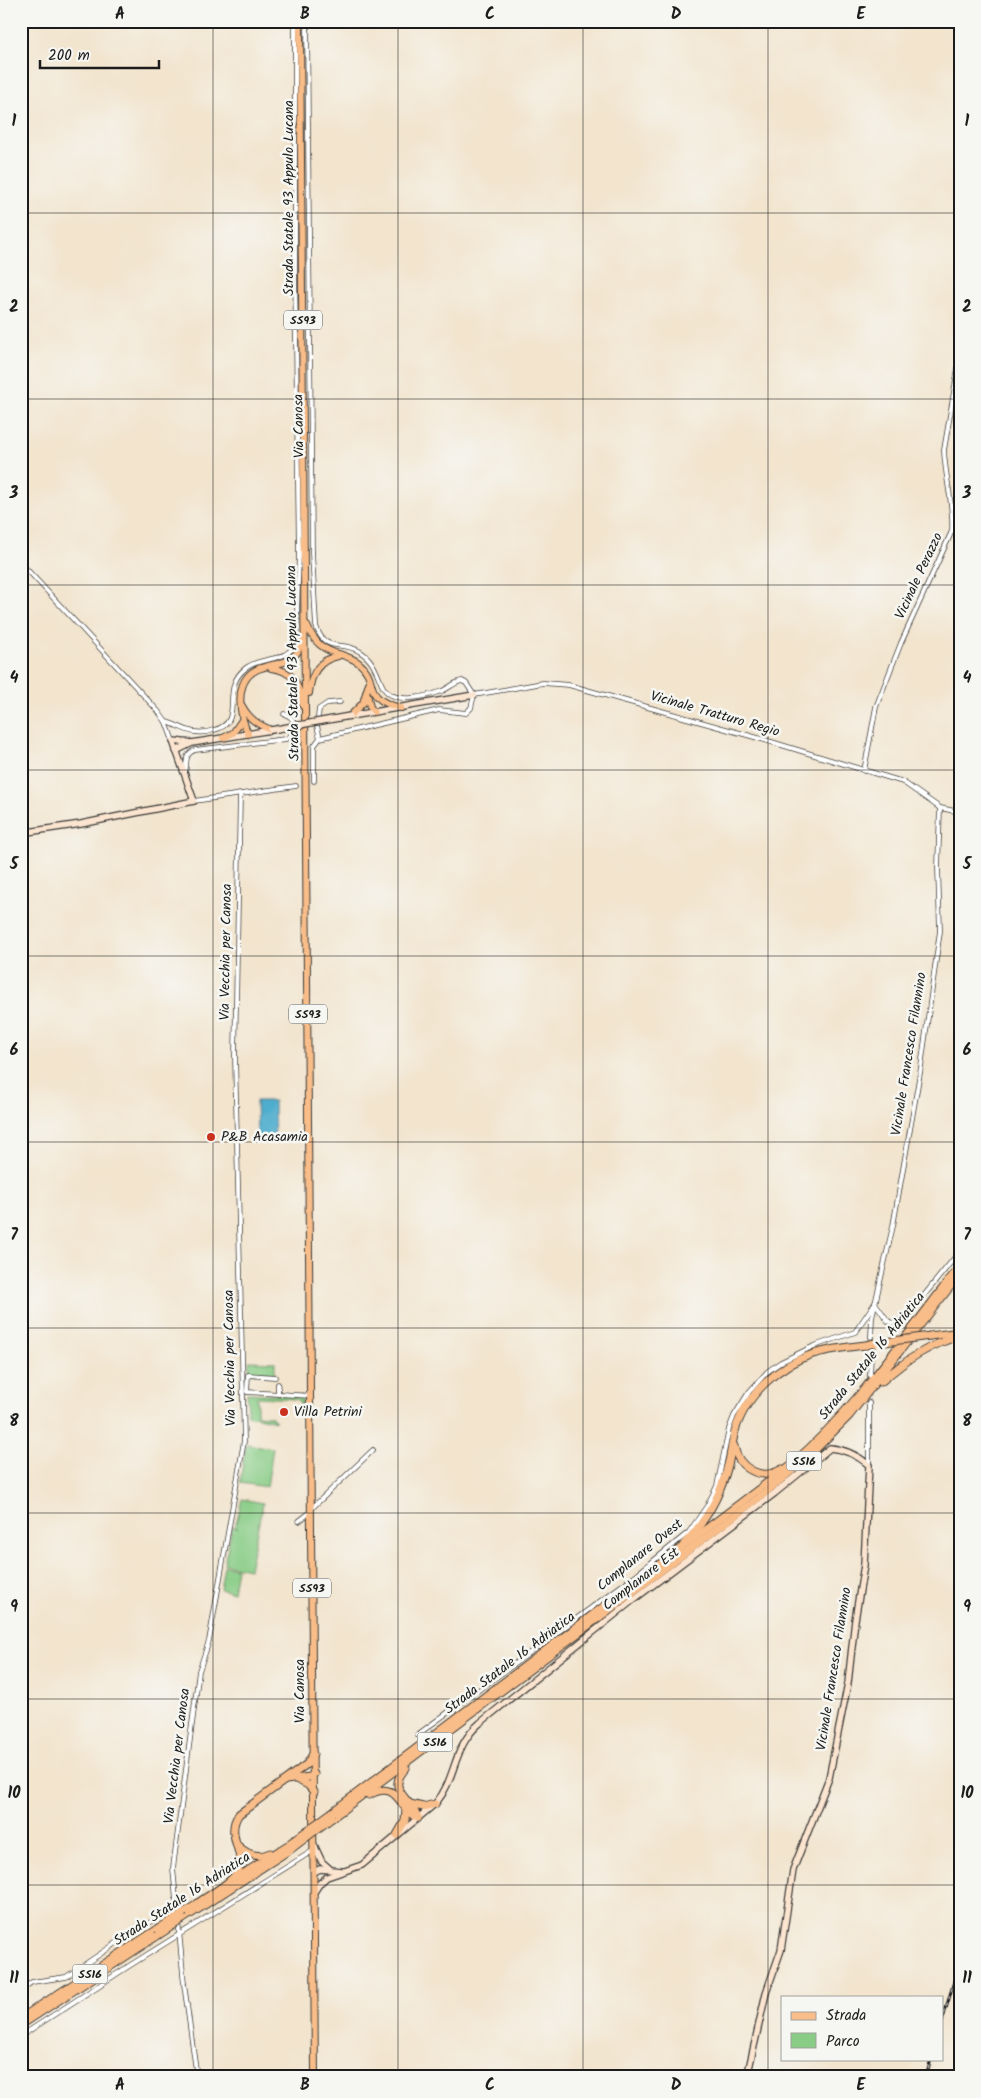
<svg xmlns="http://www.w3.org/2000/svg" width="981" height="2098" font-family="Kalam,sans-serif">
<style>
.green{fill:#88cc85;stroke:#527450}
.water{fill:#4fadcd;stroke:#366474}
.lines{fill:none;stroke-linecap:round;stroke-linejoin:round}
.street-tunnel{stroke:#c7bcaa;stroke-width:4;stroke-dasharray:4 2;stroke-linecap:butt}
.street-casing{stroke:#3c3a37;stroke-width:5.5}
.secondary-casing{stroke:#3c3a37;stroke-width:8}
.primary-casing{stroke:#3c3a37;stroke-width:8}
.highway-casing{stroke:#3c3a37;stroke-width:9}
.street{stroke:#fff;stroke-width:4}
.secondary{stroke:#fce5d0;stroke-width:5.5}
.primary{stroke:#f8bd89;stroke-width:6}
.highway{stroke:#f8bd89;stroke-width:7}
.rail-casing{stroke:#1c1c1c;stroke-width:3}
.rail{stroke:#f6f6f2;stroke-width:1;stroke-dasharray:4;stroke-linecap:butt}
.secondary-bridge-casing{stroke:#3c3a37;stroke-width:8;stroke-linecap:butt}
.highway-bridge-casing{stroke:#3c3a37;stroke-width:9;stroke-linecap:butt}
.secondary-bridge{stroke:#fce5d0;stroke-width:5.5}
.highway-bridge{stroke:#f8bd89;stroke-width:7}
.grid{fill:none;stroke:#1c1c1c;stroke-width:1;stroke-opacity:0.55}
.poi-dot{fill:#c8321e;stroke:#f6f6f2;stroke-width:2}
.labels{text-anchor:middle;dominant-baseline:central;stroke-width:5;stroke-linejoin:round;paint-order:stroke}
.shield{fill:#f6f6f2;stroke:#5d5d5c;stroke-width:1}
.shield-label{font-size:12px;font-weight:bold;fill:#1c1c1c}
.street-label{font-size:14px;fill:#1c1c1c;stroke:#f6f6f2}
.poi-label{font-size:14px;fill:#1c1c1c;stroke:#f6f6f2;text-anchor:start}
.neatline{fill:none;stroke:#1c1c1c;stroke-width:2}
.grid-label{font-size:16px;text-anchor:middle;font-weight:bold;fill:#1c1c1c}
</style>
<rect width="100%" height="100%" fill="#f6f6f2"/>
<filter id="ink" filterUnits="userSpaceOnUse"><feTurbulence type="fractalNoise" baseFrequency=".02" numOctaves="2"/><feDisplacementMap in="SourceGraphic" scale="10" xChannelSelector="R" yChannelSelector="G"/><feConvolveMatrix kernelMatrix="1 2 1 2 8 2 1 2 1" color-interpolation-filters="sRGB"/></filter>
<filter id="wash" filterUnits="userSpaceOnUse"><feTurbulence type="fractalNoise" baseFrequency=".0096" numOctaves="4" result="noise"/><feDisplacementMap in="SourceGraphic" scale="20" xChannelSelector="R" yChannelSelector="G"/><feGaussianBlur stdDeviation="1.12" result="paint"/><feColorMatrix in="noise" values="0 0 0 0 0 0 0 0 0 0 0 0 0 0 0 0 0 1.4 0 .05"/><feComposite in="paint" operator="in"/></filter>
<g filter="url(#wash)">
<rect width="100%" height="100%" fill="#f2e4cd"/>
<g class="green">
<path d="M249 1361 275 1362V1374L249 1373Z"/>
<path d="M247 1393 302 1396 303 1418H301L300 1403 297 1399 257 1397V1415L270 1416 276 1421 248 1415Z"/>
<path d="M246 1444 273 1448 267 1487 240 1483Z"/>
<path d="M242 1499 263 1503 249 1569 224 1564 232 1527 238 1528 235 1527Z"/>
<path d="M224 1566 237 1568 233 1592 220 1589Z"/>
</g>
<path class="water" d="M256 1101H274L275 1140H257Z"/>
</g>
<g filter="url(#ink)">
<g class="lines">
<path class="street-tunnel" d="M869 1403 870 1391"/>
<g class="street-casing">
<g id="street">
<path d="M307 21 312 553 316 626C325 654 341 640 359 651 373 659 376 671 382 685 391 706 425 697 442 691 449 688 455 682 462 681L466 683 474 695"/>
<path d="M21 563 158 711 166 722 173 741"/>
<path d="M474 695 543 683 569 685 765 740 903 782 940 808 960 812"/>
<path d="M166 722C176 724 185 731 195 732 201 733 208 732 214 730 247 722 218 689 246 668 263 655 285 664 296 643L299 553 295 266V21"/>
<path d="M320 738 317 726 319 709 328 703 340 702"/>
<path d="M864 771 876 707 901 643 952 531C954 504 945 478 944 450L960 357"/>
<path d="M185 772C188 762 183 755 195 750L286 739C298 733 297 717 284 714"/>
<path d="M314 781V746L320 738 439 710 466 713 471 708 474 695"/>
<path d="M194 801 296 786"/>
<path d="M875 1303 888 1321 892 1323 905 1319 960 1251"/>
<path d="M871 1337 872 1317 893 1226 921 1067 940 931 938 867 940 808"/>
<path d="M870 1376 871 1353"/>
<path d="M275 1377 248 1375 247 1392 311 1396"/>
<path d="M278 1394V1384"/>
<path d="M869 1465V1403"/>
<path d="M312 1508 373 1450"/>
<path d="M299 1521 312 1511"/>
<path d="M417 1735 636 1575 689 1532 707 1506 717 1486 729 1429 734 1416 749 1392 767 1372 781 1362 814 1346 855 1332 875 1303"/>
<path d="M21 1990 32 1982 66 1977 127 1936 176 1907"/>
<path d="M21 2036 129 1966 314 1850"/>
<path d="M197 2077 184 1984 173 1868 199 1671 209 1641 244 1441 235 1056 240 794"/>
</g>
</g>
<g class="secondary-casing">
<g id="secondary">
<path d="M350 716 474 695"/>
<path d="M176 751 192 743"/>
<path d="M21 833 81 824 194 801 173 741 192 743 271 730"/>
<path d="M314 1845 322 1862 330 1869"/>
<path d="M314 1872 320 1869 342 1871"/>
<path d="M314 1892 320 1883 327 1877 362 1865 436 1803C457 1778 452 1747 480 1723L633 1600 775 1493 830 1448C845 1449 857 1455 869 1465L864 1565 855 1620 848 1683 829 1778 793 1870 781 1950 766 1993 747 2077"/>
</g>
</g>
<g class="primary-casing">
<g id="primary">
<path d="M300 21 315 2077"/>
<path d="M306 624C314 642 322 650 342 655 348 657 354 659 359 663 381 681 359 698 401 708"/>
<path d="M271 668C296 671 298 685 303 706"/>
<path d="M309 693C311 674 318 660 338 656"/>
<path d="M367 694 370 707 374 712"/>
<path d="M242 706C249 719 257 724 271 730"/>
<path d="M350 716 363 703 369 683"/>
<path d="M248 734C240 716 233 682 256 670 274 661 297 668 301 641"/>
<path d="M223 738 233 733 242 720"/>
</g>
</g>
<g class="highway-casing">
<g id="highway">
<path d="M930 1336 960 1332"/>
<path d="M881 1382C904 1361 930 1344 960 1336"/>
<path d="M734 1446C738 1468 761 1482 782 1469"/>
<path d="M684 1544C705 1522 721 1494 728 1465 731 1454 732 1442 735 1431 746 1395 778 1365 813 1354 830 1349 848 1347 866 1345"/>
<path d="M406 1768C384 1791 413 1799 418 1818"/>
<path d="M296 1779 308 1785 314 1792"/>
<path d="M286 1780 310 1777 314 1774"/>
<path d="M369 1795C400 1778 399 1812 418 1818"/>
<path d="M410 1804 423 1807 435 1804"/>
<path d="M332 1812 792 1464C857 1407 907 1334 960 1266"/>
<path d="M332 1818 765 1493 808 1457 849 1416 960 1274"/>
<path d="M397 1835 405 1821 406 1809"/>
<path d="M237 1845C247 1854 257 1859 270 1853"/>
<path d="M232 1881 288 1845"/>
<path d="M198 1903C210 1894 227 1886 236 1874 250 1855 223 1837 239 1814L307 1764 313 1754"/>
<path d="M185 1912 202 1901"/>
<path d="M183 1919 291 1849"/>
<path d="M21 2018 158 1929"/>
<path d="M21 2025 157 1936"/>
</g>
</g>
<use href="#street" class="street"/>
<use href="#secondary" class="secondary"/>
<use href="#primary" class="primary"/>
<use href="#highway" class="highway"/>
<g class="rail-casing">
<g id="rail">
<path d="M942 2022 960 1961"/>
<path d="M926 2077 931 2059"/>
</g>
</g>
<use href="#rail" class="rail"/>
<g class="secondary-bridge-casing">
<path id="secondary-bridge" d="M271 730 350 716"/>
</g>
<g class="highway-bridge-casing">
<g id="highway-bridge">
<path d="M885 1342 930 1336"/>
<path d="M866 1345 875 1343"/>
<path d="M290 1843 332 1812"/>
<path d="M291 1849 332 1818"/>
<path d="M158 1929 185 1912"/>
<path d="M157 1936 183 1919"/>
</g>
</g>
<use href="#secondary-bridge" class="secondary-bridge"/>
<use href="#highway-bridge" class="highway-bridge"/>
</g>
</g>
<path class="grid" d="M213 21V2077M398 21V2077M583 21V2077M768 21V2077M21 213H960M21 399H960M21 585H960M21 770H960M21 956H960M21 1142H960M21 1328H960M21 1513H960M21 1699H960M21 1885H960"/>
<g class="poi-dot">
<circle cx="211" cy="1137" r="5"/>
<circle cx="284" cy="1412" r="5"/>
</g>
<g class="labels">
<g class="shield">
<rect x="284" y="310.5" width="38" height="19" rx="4"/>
<rect x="289" y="1004.5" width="38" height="19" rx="4"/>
<rect x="786.5" y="1451.5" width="35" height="19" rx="4"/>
<rect x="293" y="1578.5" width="38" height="19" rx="4"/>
<rect x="417.5" y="1732.5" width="35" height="19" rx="4"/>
<rect x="72.5" y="1964.5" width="35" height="19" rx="4"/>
</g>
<g class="shield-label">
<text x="303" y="320">SS93</text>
<text x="308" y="1014">SS93</text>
<text x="804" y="1461">SS16</text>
<text x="312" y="1588">SS93</text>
<text x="435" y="1742">SS16</text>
<text x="90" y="1974">SS16</text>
</g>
<g class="street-label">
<text transform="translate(289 198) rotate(-90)">Strada Statale 93 Appulo Lucana</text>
<text transform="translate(299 426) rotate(-91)">Via Canosa</text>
<text transform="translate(919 576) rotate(-65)">Vicinale Perazzo</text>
<text transform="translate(293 663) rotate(-91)">Strada Statale 93 Appulo Lucana</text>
<text transform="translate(715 714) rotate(16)">Vicinale Tratturo Regio</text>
<text transform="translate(226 952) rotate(-89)">Via Vecchia per Canosa</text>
<text transform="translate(909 1054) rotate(-81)">Vicinale Francesco Filannino</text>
<text transform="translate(872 1356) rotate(-51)">Strada Statale 16 Adriatica</text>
<text transform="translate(230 1358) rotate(-91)">Via Vecchia per Canosa</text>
<text transform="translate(640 1555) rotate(-39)">Complanare Ovest</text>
<text transform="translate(641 1579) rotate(-38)">Complanare Est</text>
<text transform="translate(510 1663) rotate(-37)">Strada Statale 16 Adriatica</text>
<text transform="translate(834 1669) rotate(-81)">Vicinale Francesco Filannino</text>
<text transform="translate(300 1691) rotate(-90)">Via Canosa</text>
<text transform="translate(177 1756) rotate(-83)">Via Vecchia per Canosa</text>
<text transform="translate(182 1899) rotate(-33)">Strada Statale 16 Adriatica</text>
</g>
<g class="poi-label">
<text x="221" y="1137">P&amp;B Acasamia</text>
<text x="294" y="1412">Villa Petrini</text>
</g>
</g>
<rect width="981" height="2098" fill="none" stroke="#f6f6f2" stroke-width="55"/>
<rect x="781" y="1996" width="162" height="65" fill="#f6f6f2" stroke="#9f9f9c"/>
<rect x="791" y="2012" width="25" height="8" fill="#f8bd89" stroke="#9f9f9c"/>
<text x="826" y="2020" font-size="15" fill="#1c1c1c">Strada</text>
<rect x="791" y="2033" width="25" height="15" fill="#88cc85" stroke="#9f9f9c"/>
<text x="826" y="2046" font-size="15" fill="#1c1c1c">Parco</text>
<path d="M40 60v8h119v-8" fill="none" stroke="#1c1c1c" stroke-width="2.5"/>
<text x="48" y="60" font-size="15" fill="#1c1c1c" stroke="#f6f6f2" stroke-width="4" paint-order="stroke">200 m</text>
<rect x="28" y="28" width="926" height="2042" class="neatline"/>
<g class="grid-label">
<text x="120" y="19">A</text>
<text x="305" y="19">B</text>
<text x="490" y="19">C</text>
<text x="676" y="19">D</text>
<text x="861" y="19">E</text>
<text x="14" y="126">1</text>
<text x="967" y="126">1</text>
<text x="14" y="312">2</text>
<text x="967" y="312">2</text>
<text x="14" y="498">3</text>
<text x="967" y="498">3</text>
<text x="14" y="683">4</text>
<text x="967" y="683">4</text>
<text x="14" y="869">5</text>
<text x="967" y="869">5</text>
<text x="14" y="1055">6</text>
<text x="967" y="1055">6</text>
<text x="14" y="1240">7</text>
<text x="967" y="1240">7</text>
<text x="14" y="1426">8</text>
<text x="967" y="1426">8</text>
<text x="14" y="1612">9</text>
<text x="967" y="1612">9</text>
<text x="14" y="1798">10</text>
<text x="967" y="1798">10</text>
<text x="14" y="1983">11</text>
<text x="967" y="1983">11</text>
<text x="120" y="2090">A</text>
<text x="305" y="2090">B</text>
<text x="490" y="2090">C</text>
<text x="676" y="2090">D</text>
<text x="861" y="2090">E</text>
</g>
</svg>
